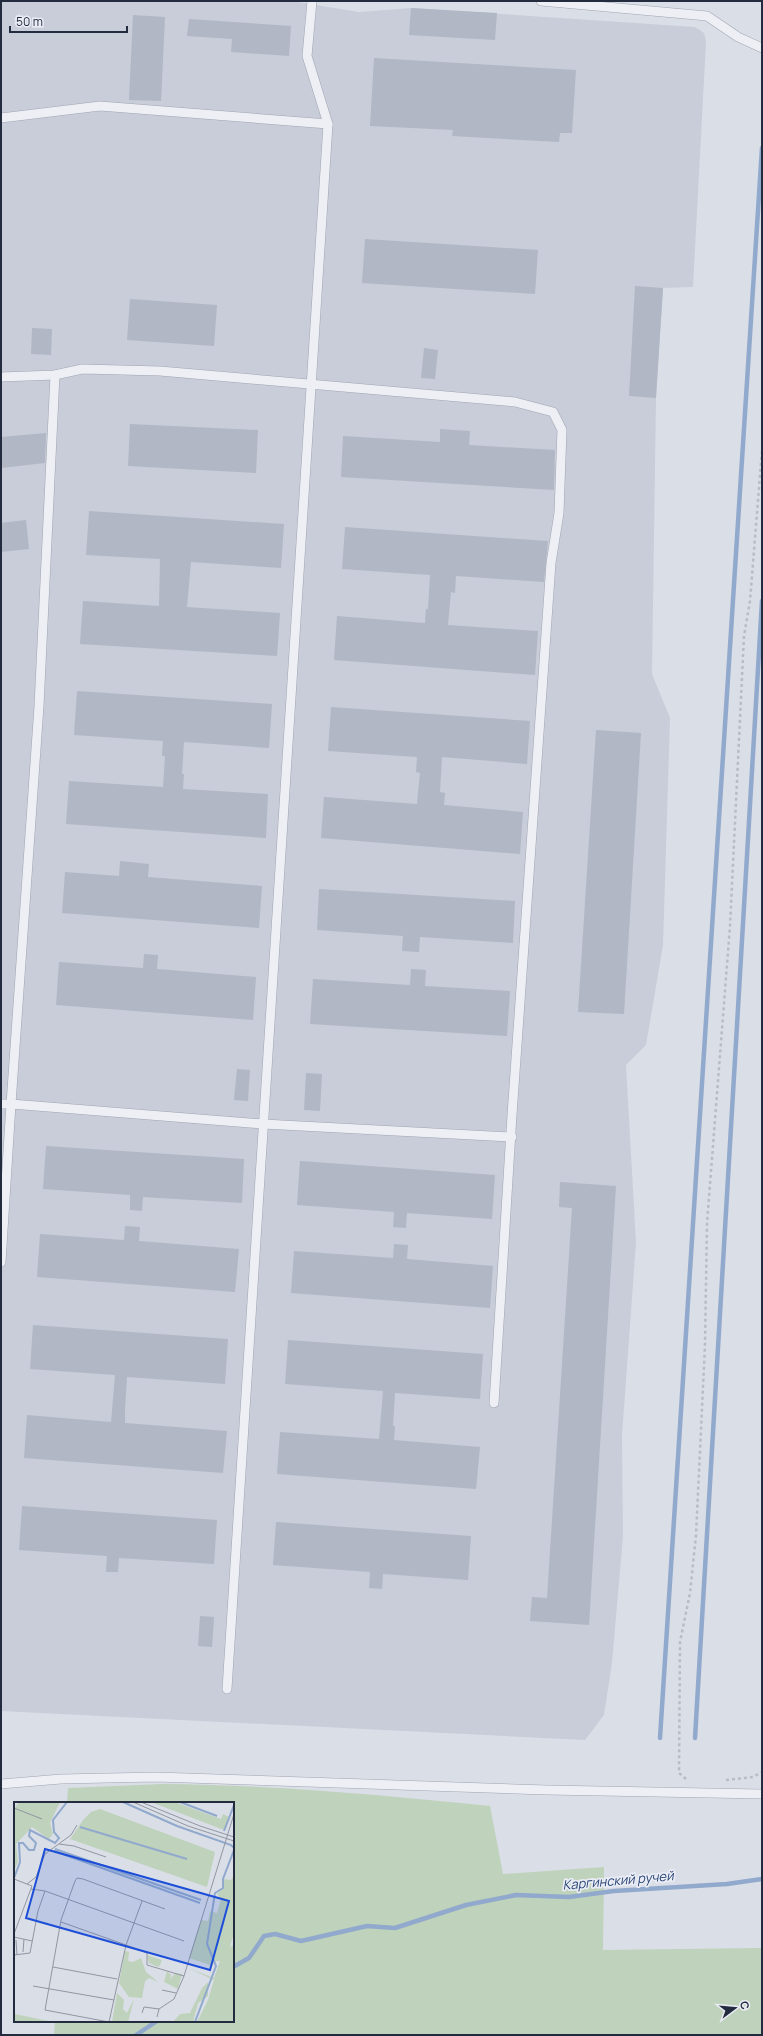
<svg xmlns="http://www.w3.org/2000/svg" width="763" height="2036" font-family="Manrope,sans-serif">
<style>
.built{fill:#c8cdd9}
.green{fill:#bfd2bb}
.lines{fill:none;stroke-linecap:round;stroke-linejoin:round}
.stream{stroke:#91a9cc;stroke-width:4.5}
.building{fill:#b1b7c4}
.service-casing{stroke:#9fa5b1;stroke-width:10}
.path{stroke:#b8bcc5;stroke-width:2.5;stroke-dasharray:3 3;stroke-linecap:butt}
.service{stroke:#edeff5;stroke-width:9}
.labels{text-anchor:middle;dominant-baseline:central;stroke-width:3.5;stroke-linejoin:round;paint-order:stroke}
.water-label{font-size:13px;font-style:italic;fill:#2a4676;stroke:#eaedf5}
.inset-river{fill:none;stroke:#91a9cc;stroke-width:2}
.inset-road{fill:none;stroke:#9196a3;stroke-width:1}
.view{fill:#1d4ed8;fill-opacity:0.15;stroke:#1d4ed8;stroke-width:2}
.inset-edge{fill:none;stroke:#232b3e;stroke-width:2}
</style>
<rect width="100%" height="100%" fill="#dadee7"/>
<path class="built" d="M1 1H291L359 12 411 8 695 27 704 33 706 42 693 287 663 288 656 398 652 674 670 718 663 945 646 1045 626 1065 636 1243 622 1435 623 1536 612 1663 604 1715 585 1740 1 1711Z"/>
<path class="green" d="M162 1784C272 1785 381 1795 490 1806L503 1874 604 1867 603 1950 762 1948V2035H54L55 2021H233V1803H67L68 1788Z"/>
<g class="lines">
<g class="stream">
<path d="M660 1738 762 148"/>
<path d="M695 1738 762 601"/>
<path d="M233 1967 249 1958 264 1936 275 1934 301 1941 367 1926 395 1928 466 1905 516 1895 569 1897 614 1891 727 1884 762 1879"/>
<path d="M136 2035 157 2021"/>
</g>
</g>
<g class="building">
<path d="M411 8 497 13 495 40 409 35Z"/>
<path d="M133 15 165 17 161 101 129 100Z"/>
<path d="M189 19 291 26 289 56 231 52 232 39 187 36Z"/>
<path d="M374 58 576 70 572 133H560L559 142 452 136 453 130 370 126Z"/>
<path d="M365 239 538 250 535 294 362 283Z"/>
<path d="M635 286 663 288 656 398 629 396Z"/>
<path d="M130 299 217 305 214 346 127 340Z"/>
<path d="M32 328 52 329 51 355 31 354Z"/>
<path d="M424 348 438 350 435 379 421 378Z"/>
<path d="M130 424 258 430 256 473 128 466Z"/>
<path d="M440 429 470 431 469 445 555 450 554 490 341 477 343 436 440 442Z"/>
<path d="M46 433 45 463 1 468V437Z"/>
<path d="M89 511 284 524 281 568 191 562 187 607 280 613 277 656 80 644 83 601 159 606 160 559 86 555Z"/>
<path d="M26 520 29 549 1 552V523Z"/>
<path d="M345 527 548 541 544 582 456 576 455 593 451 592 448 625 538 631 535 675 334 660 337 616 425 623 426 609H428L430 575 342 569Z"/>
<path d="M77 691 272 704 269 748 184 742 182 774H184L183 789 268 794 266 838 66 824 69 781 163 787 165 756H162L163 741 74 735Z"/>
<path d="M331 707 530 721 527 764 442 757 440 792 445 793 444 805 523 812 520 854 321 838 324 797 417 804 420 773 416 772 417 757 328 751Z"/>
<path d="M596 730 641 733 624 1014 578 1012Z"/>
<path d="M120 861 149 864 148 877 262 886 259 928 62 913 65 872 119 876Z"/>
<path d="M319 889 515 901 513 943 420 937 419 952 402 951 403 936 317 930Z"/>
<path d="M144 954 158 955 157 969 256 977 253 1020 56 1005 59 962 143 968Z"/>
<path d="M411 969 426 970 425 986 510 991 507 1036 310 1024 313 979 410 985Z"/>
<path d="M237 1069 250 1070 248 1101 234 1100Z"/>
<path d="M306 1073 322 1074 320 1111 304 1110Z"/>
<path d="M46 1146 244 1159 242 1203 143 1197 142 1211 130 1210V1195L43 1189Z"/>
<path d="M300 1161 495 1175 492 1219 407 1213 406 1228 393 1227 394 1212 297 1205Z"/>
<path d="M560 1182 616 1186 589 1625 530 1621 532 1597 547 1598 572 1208 559 1207Z"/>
<path d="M125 1226 140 1227 139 1241 239 1249 235 1292 37 1277 40 1234 124 1240Z"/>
<path d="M394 1244 408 1245 407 1259 493 1266 490 1308 291 1293 294 1251 393 1258Z"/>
<path d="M33 1325 228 1339 225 1384 127 1377 125 1408V1423L227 1431 223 1473 24 1458 27 1415 111 1422 115 1375 30 1369Z"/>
<path d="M288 1340 483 1354 480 1399 395 1393 393 1426H395L394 1440 480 1447 476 1489 277 1474 280 1432 379 1439 383 1391 285 1384Z"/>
<path d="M22 1506 217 1520 214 1564 119 1558 118 1572H106L107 1556 19 1550Z"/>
<path d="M276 1522 471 1536 468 1580 383 1574 382 1589 369 1588 370 1572 273 1565Z"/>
<path d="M200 1616 214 1617 212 1647 198 1646Z"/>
</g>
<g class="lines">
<g class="service-casing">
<g id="service">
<path d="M541 1 707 16 738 37 762 48"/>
<path d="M1 118 100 106 328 124"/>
<path d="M1 377 55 375 82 369 160 371 515 402 553 412 562 430 559 513 551 563 512 1115 494 1403"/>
<path d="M1 1104H11L39 706 55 375"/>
<path d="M1 1262 11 1104 263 1124 512 1137"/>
<path d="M227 1689 328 124 307 56 312 1"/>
<path d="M1 1784 61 1779 156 1777 547 1790 762 1794"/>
</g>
</g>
<g class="path">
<path d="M686 1779 679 1773 680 1642 690 1593 696 1535 705 1345 707 1223 730 926 744 636 750 601 762 450"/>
<path d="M726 1780 753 1777 762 1772"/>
</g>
<use href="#service" class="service"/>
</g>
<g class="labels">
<g class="water-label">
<text transform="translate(618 1880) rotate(-5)">Каргинский ручей</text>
</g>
</g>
<g transform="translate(14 1802)">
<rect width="220" height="220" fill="#dadee7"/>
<path d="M5 0H46L36 21 39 32 35 37 18 25 2 42 4 60 0 69V7ZM137 0H160L207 17 209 12 215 15 210 28ZM86 7 201 50 193 85 56 37 70 17 77 10ZM220 74V131L216 145 220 143V220H183L194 198 200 178 174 166 200 176 206 159H200L199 164 175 156 187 118 194 119 196 109 203 111 207 97 203 92 209 86V77L217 78ZM111 149 115 150 114 159 119 160 127 156 132 170 144 180 135 176 131 179 128 196 115 195 105 181ZM133 153 148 158 146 163 144 165 135 161ZM153 169 157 173 156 178 161 171 168 172 164 187 150 180ZM194 180V194L184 201 179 220H159L166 212 176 211 188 186ZM103 191 110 198 109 207 113 211 120 197 114 220H98ZM0 211 1 212 39 220H0Z" fill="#bfd2bb"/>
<path class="inset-river" d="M109 0 163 24 217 43 220 46M166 0 203 14M66 25 173 57M210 29 220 3M41 47 187 98M40 49 186 101M0 76 6 60 5 41H9L15 48H20L22 41 15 34 16 28 41 41 45 36 40 30 39 18 53 0M181 220 202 164 193 142 201 91 209 86V77L220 48"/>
<path class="inset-road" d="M119 0 174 24 220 39M127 0 186 24 220 35M0 6 28 17M45 42 60 44 92 55M0 77 18 84 0 132M13 82 22 75 31 52 57 33 63 23M17 87 31 89 170 139M128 99 112 143 133 151V163L170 174M47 120 112 143 95 220 31 208 47 118 61 79 63 76 69 77 151 107M0 135 18 139M2 138 3 153M9 150 10 137M0 153 16 151 24 109 31 89M39 165 103 177M19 184 100 198M148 188 162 191M128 211 130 205 145 207M143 215 145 207 160 197 170 174 220 12"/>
<path class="view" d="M31 47 215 99 196 168 12 116Z"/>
<rect width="220" height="220" class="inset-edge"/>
</g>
<rect width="763" height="2036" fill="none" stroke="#232b3e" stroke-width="4"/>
<g transform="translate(735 2008) rotate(74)" stroke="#eaedf5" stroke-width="3" paint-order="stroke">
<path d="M0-3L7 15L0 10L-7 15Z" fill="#232b3e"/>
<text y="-6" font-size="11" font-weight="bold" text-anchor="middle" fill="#232b3e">С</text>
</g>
<path d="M10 26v6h117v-6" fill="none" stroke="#232b3e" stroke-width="2"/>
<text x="16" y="26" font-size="12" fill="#232b3e" stroke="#eaedf5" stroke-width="3" paint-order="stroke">50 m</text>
</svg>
